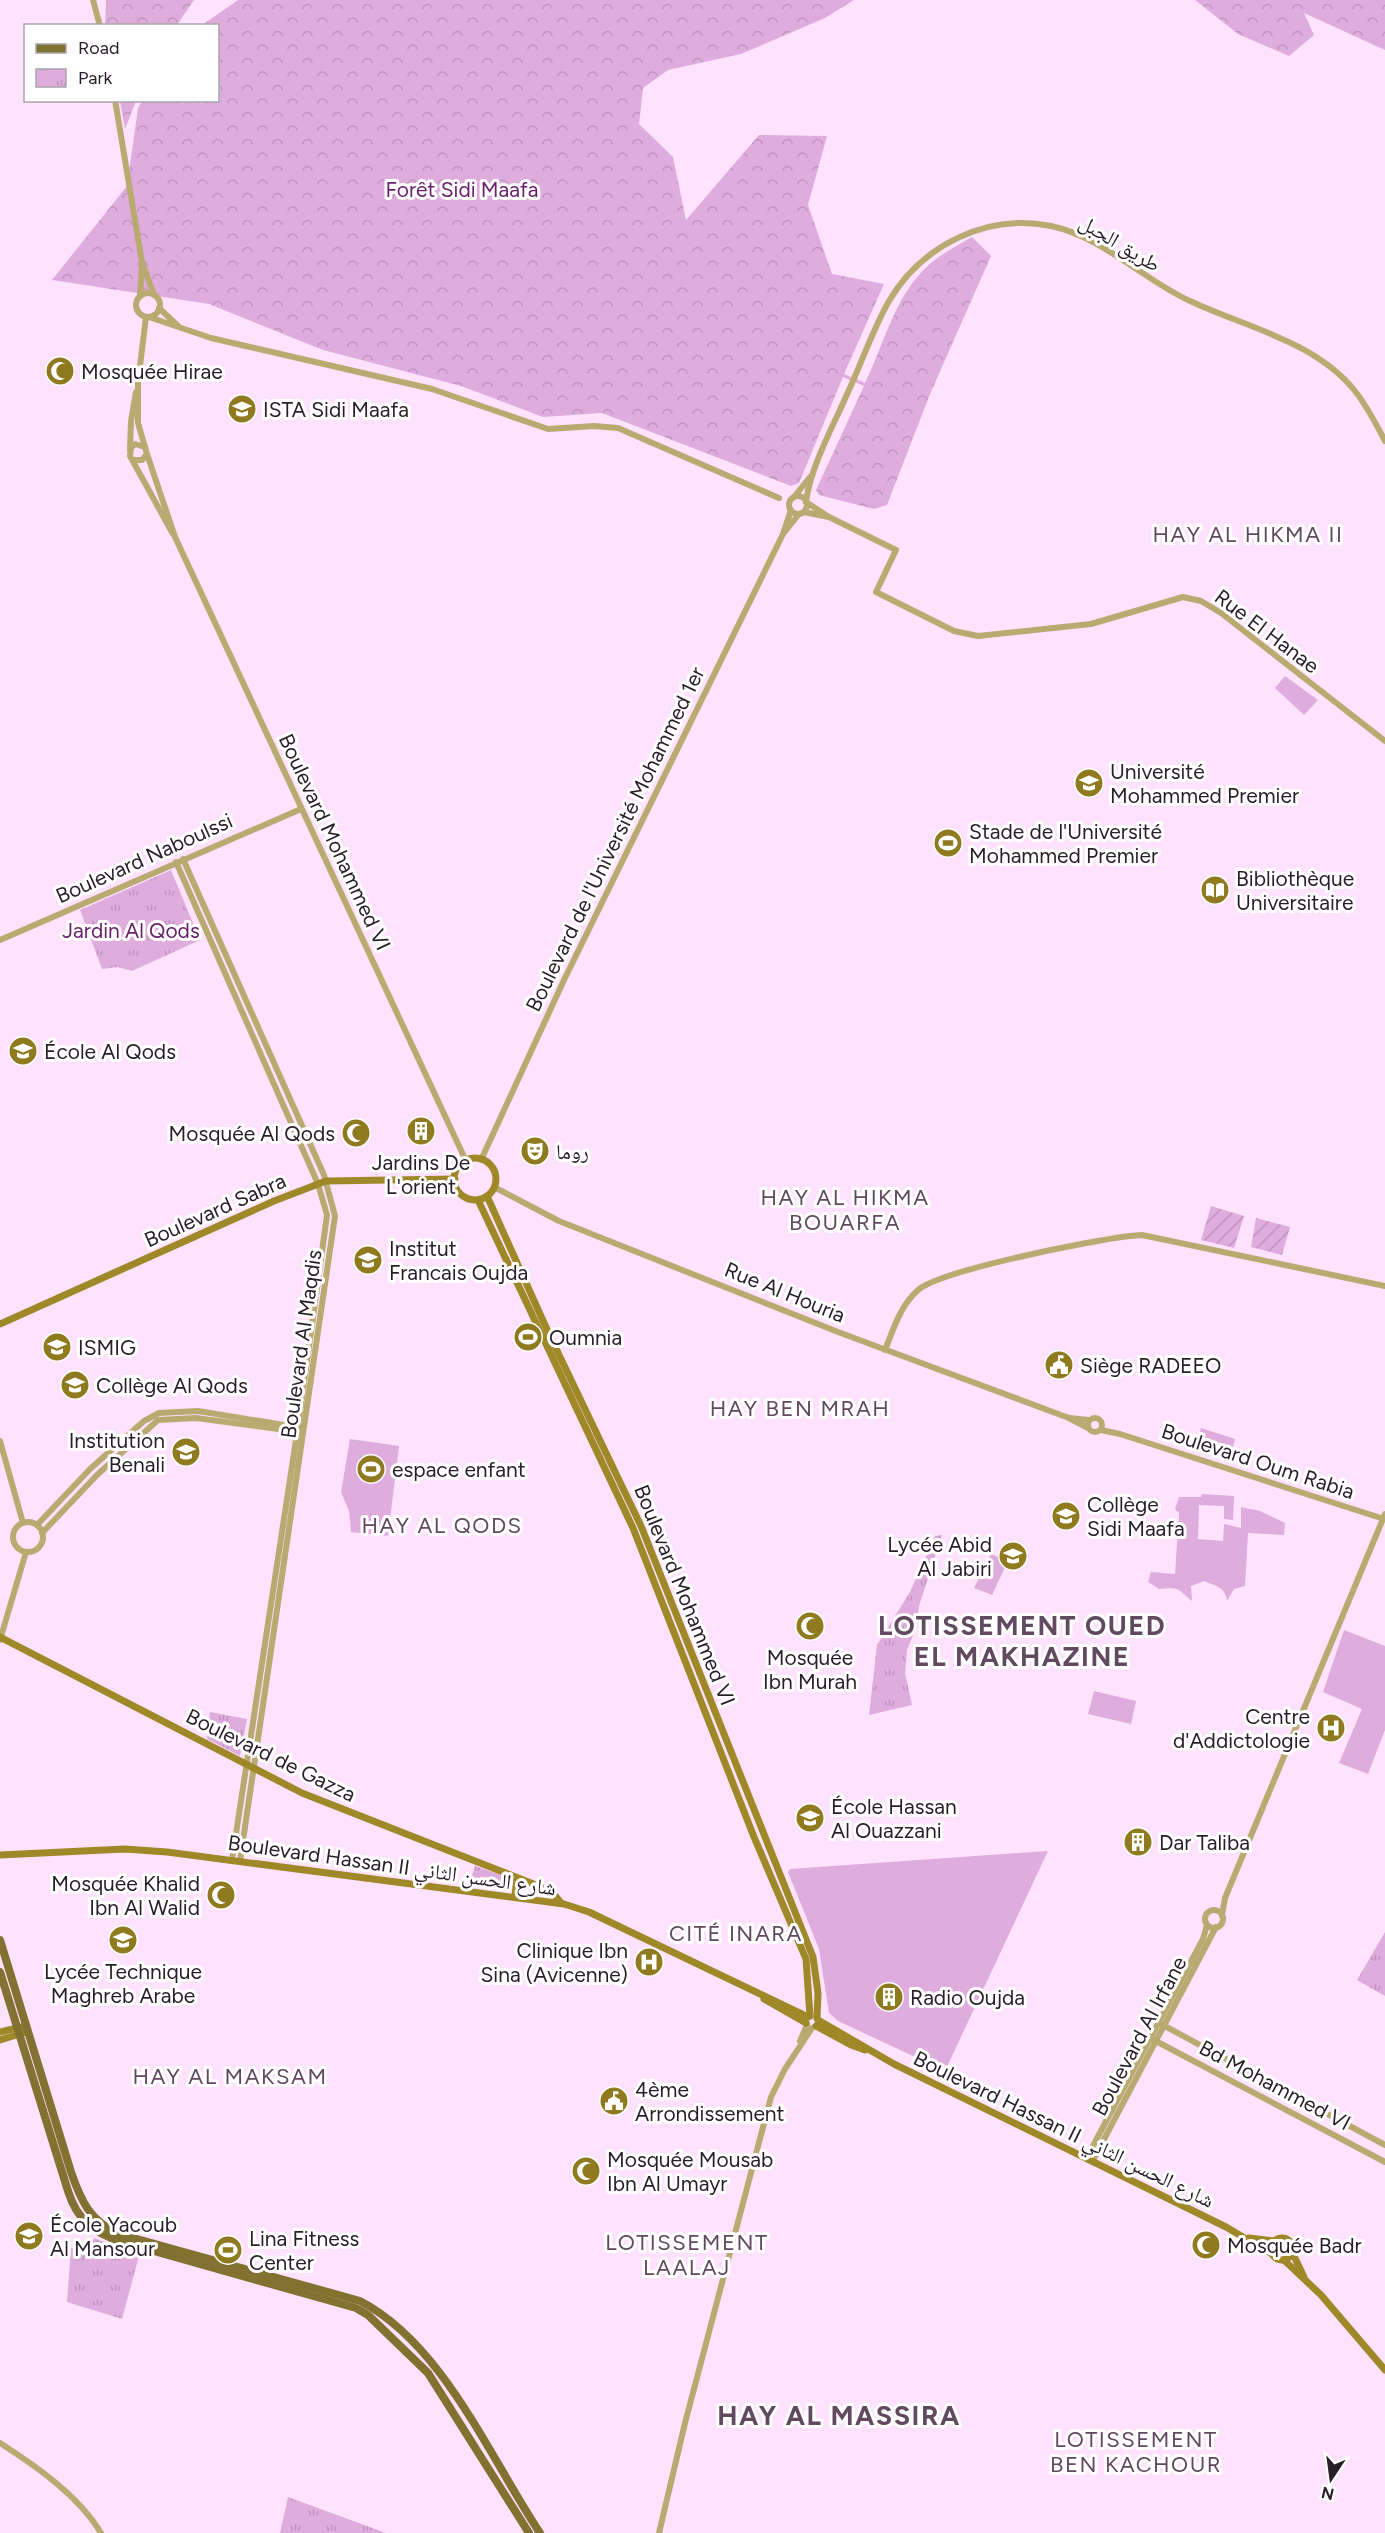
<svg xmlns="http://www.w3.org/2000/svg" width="1385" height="2533" font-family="Figtree,'Noto Naskh Arabic',sans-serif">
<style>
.grass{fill:#dfacde}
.forest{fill:url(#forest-crowns)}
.park{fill:url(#park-tufts)}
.garden{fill:url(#garden-furrows)}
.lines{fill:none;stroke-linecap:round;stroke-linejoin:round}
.tertiary{stroke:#b9aa72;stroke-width:6}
.secondary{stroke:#9f8828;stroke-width:7}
.primary{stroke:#827131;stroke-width:8}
.labels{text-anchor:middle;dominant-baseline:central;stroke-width:6;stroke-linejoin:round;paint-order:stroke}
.park-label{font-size:21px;fill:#69216b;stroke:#fff}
.street-label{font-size:21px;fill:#281e28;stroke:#fff}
.poi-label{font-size:21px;fill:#281e28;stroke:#fff;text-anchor:start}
.neighbourhood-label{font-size:22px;letter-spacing:1.5px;fill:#614960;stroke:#fff}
.district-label{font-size:27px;font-weight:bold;letter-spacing:1.5px;fill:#614960;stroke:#fff}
</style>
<defs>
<pattern id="forest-crowns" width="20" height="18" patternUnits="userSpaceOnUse" patternTransform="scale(1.5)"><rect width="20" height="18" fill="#dfacde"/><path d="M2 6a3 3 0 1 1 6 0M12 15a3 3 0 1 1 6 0" fill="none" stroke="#bf94be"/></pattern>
<pattern id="park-tufts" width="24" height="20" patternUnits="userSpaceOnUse" patternTransform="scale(1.5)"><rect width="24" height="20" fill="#dfacde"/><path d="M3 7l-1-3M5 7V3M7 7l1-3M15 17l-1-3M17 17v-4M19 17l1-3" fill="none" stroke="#bf94be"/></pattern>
<pattern id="garden-furrows" width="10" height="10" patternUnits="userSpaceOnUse" patternTransform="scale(1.5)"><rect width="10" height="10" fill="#dfacde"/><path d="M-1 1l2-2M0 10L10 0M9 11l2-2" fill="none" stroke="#bf94be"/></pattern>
</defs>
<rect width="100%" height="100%" fill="#ffe2fe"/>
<g class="grass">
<path d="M1285 676 1318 700 1304 715 1275 688Z"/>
<path d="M1201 1428 1235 1439 1233 1447 1199 1436Z"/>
<path d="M350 1439 399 1446 388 1536 351 1532 349 1511 341 1492Z"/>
<path d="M1202 1494 1234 1496 1233 1520 1224 1519V1506L1199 1505 1198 1539 1223 1541 1224 1524 1241 1528V1507L1260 1511 1285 1523 1284 1535 1248 1533 1245 1586 1234 1589 1227 1601C1226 1587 1215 1586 1204 1581L1191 1586 1192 1601C1177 1588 1179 1587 1159 1589L1148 1582 1151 1572 1175 1574 1178 1529 1174 1526 1179 1521V1513L1175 1509 1179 1497H1201Z"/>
<path d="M991 1554 1008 1561 992 1595 974 1588Z"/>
<path d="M1344 1630 1385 1646V1730L1368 1774 1339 1763 1362 1709 1323 1692Z"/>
<path d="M1094 1691 1136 1701 1131 1724 1088 1714Z"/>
<path d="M1048 1851 945 2071 838 2021 829 2013 819 1949 788 1872 790 1869Z"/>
</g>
<g class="forest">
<path d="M106 0H194L177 25 105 26Z"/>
<path d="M238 0H854L825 18 741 54 668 70 643 88 639 124 673 157 686 220 759 135 827 136 808 205 832 274 884 284 844 374 865 383C886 340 896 289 936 259 947 251 960 244 972 237L991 256 930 394 887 505 874 509 819 495 816 490 864 386 843 377 799 483 791 486 602 413 543 417 461 386 323 350 209 304 52 280 127 186 138 108 142 101 218 100V26L202 25Z"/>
<path d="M1195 0H1385V50L1304 13 1314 35 1289 56 1238 34Z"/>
<path d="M120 101H136L125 129Z"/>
</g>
<g class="park">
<path d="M171 870 200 940 132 971 118 967 102 969 80 910Z"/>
<path d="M942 1535 919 1606 915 1631 907 1650 905 1673 912 1705 869 1715 877 1645 910 1592 935 1536Z"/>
<path d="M210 1712 247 1719 240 1756 207 1739Z"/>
<path d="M475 1866 504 1876 512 1882 509 1888 470 1882Z"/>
<path d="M1385 1932V1996L1357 1980Z"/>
<path d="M94 2238 139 2256 122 2319 67 2302 71 2248 87 2253Z"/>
<path d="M288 2497 386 2533H280Z"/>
</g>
<g class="garden">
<path d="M1211 1206 1244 1216 1234 1248 1201 1240Z"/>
<path d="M1256 1218 1290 1227 1282 1255 1251 1247Z"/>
</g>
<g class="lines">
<g class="tertiary">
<path d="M93 0 100 26"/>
<path d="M115 100 142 262 154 295"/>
<circle cx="148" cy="305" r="12"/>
<path d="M140 296 142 265"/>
<path d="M159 308 178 326"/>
<path d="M149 317 211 338 432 389 548 429 594 426 618 428 779 498"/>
<path d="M145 447 135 444 131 448 130 456 173 534"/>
<path d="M130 450 131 421 136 392"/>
<path d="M147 454 175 537 466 1161"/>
<path d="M134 460H142L147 454 138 423V382L146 317"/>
<circle cx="798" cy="505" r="9"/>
<path d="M794 497 810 477"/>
<path d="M806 501C812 463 833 427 848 392 862 362 873 329 889 301 922 245 987 213 1051 226 1103 237 1142 279 1190 301 1245 327 1315 341 1355 391 1367 406 1376 424 1385 441"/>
<path d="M791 510 783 534 799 514"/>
<path d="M804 512 829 517 806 502"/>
<path d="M829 517 896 550 876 592 954 631 978 636 1091 624 1183 597 1201 601 1221 613 1385 741"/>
<path d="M183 859 324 1175 335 1216 240 1861"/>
<path d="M176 862 318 1184 327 1215 298 1427 232 1860"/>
<path d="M0 940 301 809"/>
<path d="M481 1160 564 980 783 534"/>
<path d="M494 1187 559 1221 838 1332 1069 1418 1088 1428"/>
<path d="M885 1350C894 1328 900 1306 918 1290 941 1270 1094 1240 1130 1236L1142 1235 1385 1286"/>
<circle cx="1095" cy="1425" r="7"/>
<path d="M1069 1418 1089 1420"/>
<path d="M1101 1430 1120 1434 1384 1519"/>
<path d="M0 1441 23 1523"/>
<circle cx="28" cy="1537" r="15"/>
<path d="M37 1525 90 1469 144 1421 159 1413 198 1411 302 1428"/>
<path d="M42 1533 97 1475 158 1420 196 1418 300 1432"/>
<path d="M0 1640 26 1552"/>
<circle cx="1214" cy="1919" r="9"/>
<path d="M1222 1915 1225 1898 1385 1514"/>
<path d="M1161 2024 1385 2145"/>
<path d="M1150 2038 1385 2162"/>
<path d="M800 2041 807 2025"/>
<path d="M1086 2159 1203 1939 1207 1925"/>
<path d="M1092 2162 1216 1927"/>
<path d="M0 2443C36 2466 79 2496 101 2533"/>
<path d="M659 2533 685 2423 771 2097 785 2069 812 2028"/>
</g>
<g class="secondary">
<circle cx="475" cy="1179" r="21"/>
<path d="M487 1196 549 1334 641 1526 813 1957 818 1993 817 2018"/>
<path d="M478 1200 633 1528 754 1837 806 1959 810 2016"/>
<path d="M0 1324 274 1201 326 1181 455 1179"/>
<path d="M0 1637 302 1793 536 1885 553 1893 561 1903"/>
<path d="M0 1855 125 1849 167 1852 564 1904 589 1912 808 2017"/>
<path d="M515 1896 517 1878"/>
<path d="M764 1999 806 2023"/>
<path d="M818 2020 894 2064 1226 2227 1272 2254"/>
<path d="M816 2026 851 2045 865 2050"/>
<path d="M0 2032 21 2027"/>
<path d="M0 2040 23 2033"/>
<circle cx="1282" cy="2249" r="11"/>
<path d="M1249 2238 1274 2241"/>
<path d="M1293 2254 1304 2277"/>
<path d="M1284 2260 1321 2295 1385 2370"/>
</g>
<g class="primary">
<path d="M0 1940 71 2172C81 2201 90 2221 119 2234L360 2301C443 2344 490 2458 540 2533"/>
<path d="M0 1972 68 2191C77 2220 94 2233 122 2242L356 2308 368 2315 428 2373 529 2533"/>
</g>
</g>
<defs>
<g id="mosque-disc" transform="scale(1.5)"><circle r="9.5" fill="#8f7a1f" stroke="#fff"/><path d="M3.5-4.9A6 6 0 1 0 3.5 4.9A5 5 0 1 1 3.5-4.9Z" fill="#fff"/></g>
<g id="university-disc" transform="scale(1.5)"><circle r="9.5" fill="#8f7a1f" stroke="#fff"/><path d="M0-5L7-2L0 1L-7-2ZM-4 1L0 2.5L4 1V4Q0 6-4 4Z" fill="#fff"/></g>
<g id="stadium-disc" transform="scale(1.5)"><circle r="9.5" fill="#8f7a1f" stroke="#fff"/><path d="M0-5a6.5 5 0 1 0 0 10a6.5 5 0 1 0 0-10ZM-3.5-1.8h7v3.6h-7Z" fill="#fff"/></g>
<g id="library-disc" transform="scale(1.5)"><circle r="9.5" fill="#8f7a1f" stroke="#fff"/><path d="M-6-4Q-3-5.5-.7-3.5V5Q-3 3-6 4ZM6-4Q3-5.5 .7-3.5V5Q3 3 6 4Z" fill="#fff"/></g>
<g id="school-disc" transform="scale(1.5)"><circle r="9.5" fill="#8f7a1f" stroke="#fff"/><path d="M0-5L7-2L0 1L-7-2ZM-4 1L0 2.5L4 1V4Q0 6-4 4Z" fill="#fff"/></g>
<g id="building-disc" transform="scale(1.5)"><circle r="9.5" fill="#8f7a1f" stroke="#fff"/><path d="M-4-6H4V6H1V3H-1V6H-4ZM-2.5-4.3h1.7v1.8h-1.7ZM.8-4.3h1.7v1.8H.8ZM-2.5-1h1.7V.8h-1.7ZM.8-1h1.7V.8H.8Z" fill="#fff"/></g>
<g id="theatre-disc" transform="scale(1.5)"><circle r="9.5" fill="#8f7a1f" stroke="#fff"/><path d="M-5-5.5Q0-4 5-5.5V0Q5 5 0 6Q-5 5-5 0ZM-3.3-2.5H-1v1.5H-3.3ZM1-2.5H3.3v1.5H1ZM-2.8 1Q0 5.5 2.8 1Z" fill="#fff"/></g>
<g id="civic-disc" transform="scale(1.5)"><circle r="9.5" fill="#8f7a1f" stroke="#fff"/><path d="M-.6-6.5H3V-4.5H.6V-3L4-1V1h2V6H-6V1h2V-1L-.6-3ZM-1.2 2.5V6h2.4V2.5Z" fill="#fff"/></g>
<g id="hospital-disc" transform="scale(1.5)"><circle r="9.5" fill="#8f7a1f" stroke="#fff"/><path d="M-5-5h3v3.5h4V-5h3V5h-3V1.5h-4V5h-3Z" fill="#fff"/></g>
</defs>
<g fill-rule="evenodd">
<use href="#mosque-disc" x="60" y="371"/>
<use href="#university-disc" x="242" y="409"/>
<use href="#university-disc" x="1089" y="783"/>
<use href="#stadium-disc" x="948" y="843"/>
<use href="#library-disc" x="1215" y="890"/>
<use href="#school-disc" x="23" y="1051"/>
<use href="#building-disc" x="421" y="1131"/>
<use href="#mosque-disc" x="356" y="1133"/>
<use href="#theatre-disc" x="535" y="1151"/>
<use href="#school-disc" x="368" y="1260"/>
<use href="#stadium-disc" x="528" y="1337"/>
<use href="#school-disc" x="57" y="1347"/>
<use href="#civic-disc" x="1059" y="1365"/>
<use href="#school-disc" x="75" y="1385"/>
<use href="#school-disc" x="186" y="1452"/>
<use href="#stadium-disc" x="371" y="1469"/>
<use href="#school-disc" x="1066" y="1516"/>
<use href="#school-disc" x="1013" y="1556"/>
<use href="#mosque-disc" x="810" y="1626"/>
<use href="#hospital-disc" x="1331" y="1728"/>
<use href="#school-disc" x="810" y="1818"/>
<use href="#building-disc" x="1138" y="1842"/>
<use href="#mosque-disc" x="221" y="1895"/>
<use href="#school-disc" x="123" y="1940"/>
<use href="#hospital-disc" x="649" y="1962"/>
<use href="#building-disc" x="889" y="1997"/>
<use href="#civic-disc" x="614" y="2101"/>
<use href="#mosque-disc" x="586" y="2171"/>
<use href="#school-disc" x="29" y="2236"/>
<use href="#mosque-disc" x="1206" y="2245"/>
<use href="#stadium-disc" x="228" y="2250"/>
</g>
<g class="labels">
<g class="park-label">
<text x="462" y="189">Forêt Sidi Maafa</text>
<text x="131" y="930">Jardin Al Qods</text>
</g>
<g class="street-label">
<text transform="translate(1120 243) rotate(31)">طريق الجبل</text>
<text transform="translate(1267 631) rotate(37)">Rue El Hanae</text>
<text transform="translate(615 839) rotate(-64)">Boulevard de l'Université Mohammed 1er</text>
<text transform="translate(335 842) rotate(65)">Boulevard Mohammed VI</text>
<text transform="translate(144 858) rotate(-24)">Boulevard Naboulssi</text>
<text transform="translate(215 1210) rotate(-24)">Boulevard Sabra</text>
<text transform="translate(785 1292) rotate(22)">Rue Al Houria</text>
<text transform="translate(301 1344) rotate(-82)">Boulevard Al Maqdis</text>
<text transform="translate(1258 1461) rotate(18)">Boulevard Oum Rabia</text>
<text transform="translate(685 1595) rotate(68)">Boulevard Mohammed VI</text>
<text transform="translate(271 1755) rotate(26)">Boulevard de Gazza</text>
<text transform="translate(392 1865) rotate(8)">Boulevard Hassan II شارع الحسن الثاني</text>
<text transform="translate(1139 2036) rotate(-62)">Boulevard Al Irfane</text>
<text transform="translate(1275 2085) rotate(28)">Bd Mohammed VI</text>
<text transform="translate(1064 2129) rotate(26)">Boulevard Hassan II شارع الحسن الثاني</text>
</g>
<g class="poi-label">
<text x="81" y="371">Mosquée Hirae</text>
<text x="263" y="409">ISTA Sidi Maafa</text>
<text x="1110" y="771">Université<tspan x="1110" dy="24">Mohammed Premier</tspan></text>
<text x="969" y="831">Stade de l'Université<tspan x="969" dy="24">Mohammed Premier</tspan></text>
<text x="1236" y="878">Bibliothèque<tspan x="1236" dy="24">Universitaire</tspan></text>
<text x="44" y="1051">École Al Qods</text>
<text x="335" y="1133" text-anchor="end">Mosquée Al Qods</text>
<text x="556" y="1151">روما</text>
<text x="421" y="1162" text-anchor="middle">Jardins De<tspan x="421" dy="24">L'orient</tspan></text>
<text x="389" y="1248">Institut<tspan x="389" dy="24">Francais Oujda</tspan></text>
<text x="549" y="1337">Oumnia</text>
<text x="78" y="1347">ISMIG</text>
<text x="1080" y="1365">Siège RADEEO</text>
<text x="96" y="1385">Collège Al Qods</text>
<text x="165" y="1440" text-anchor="end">Institution<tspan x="165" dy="24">Benali</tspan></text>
<text x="392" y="1469">espace enfant</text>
<text x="1087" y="1504">Collège<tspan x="1087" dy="24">Sidi Maafa</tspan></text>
<text x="992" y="1544" text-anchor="end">Lycée Abid<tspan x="992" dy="24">Al Jabiri</tspan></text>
<text x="810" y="1657" text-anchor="middle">Mosquée<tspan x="810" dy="24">Ibn Murah</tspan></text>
<text x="1310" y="1716" text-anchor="end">Centre<tspan x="1310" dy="24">d'Addictologie</tspan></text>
<text x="831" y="1806">École Hassan<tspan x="831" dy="24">Al Ouazzani</tspan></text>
<text x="1159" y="1842">Dar Taliba</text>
<text x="200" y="1883" text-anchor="end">Mosquée Khalid<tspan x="200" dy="24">Ibn Al Walid</tspan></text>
<text x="628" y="1950" text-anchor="end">Clinique Ibn<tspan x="628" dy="24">Sina (Avicenne)</tspan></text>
<text x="123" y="1971" text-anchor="middle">Lycée Technique<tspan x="123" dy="24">Maghreb Arabe</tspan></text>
<text x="910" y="1997">Radio Oujda</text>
<text x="635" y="2089">4ème<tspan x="635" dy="24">Arrondissement</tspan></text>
<text x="607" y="2159">Mosquée Mousab<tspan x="607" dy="24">Ibn Al Umayr</tspan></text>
<text x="50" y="2224">École Yacoub<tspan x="50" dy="24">Al Mansour</tspan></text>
<text x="249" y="2238">Lina Fitness<tspan x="249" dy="24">Center</tspan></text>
<text x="1227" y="2245">Mosquée Badr</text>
</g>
<g class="neighbourhood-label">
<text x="1248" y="534">HAY AL HIKMA II</text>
<text x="845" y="1197">HAY AL HIKMA<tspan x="845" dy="25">BOUARFA</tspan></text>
<text x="800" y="1408">HAY BEN MRAH</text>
<text x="442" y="1525">HAY AL QODS</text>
<text x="736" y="1933">CITÉ INARA</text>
<text x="230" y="2076">HAY AL MAKSAM</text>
<text x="687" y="2242">LOTISSEMENT<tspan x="687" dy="25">LAALAJ</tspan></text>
<text x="1136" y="2439">LOTISSEMENT<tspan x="1136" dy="25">BEN KACHOUR</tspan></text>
</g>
<g class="district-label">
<text x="1022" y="1625">LOTISSEMENT OUED<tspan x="1022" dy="31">EL MAKHAZINE</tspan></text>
<text x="839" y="2415">HAY AL MASSIRA</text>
</g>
</g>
<rect x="24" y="24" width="195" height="78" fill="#ffffff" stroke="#a9a5a9" stroke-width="1.5"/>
<rect x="36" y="44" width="30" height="9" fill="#827131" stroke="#a9a5a9" stroke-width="1.5"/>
<text x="78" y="54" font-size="18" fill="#281e28">Road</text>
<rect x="36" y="69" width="30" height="18" fill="url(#park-tufts)" stroke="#a9a5a9" stroke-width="1.5"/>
<text x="78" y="84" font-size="18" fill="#281e28">Park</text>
<g transform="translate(1331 2479) rotate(193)" stroke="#ffffff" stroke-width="4.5" paint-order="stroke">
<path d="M0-4.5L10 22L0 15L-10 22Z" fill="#281e28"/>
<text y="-9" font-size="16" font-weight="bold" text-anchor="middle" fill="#281e28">N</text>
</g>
</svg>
